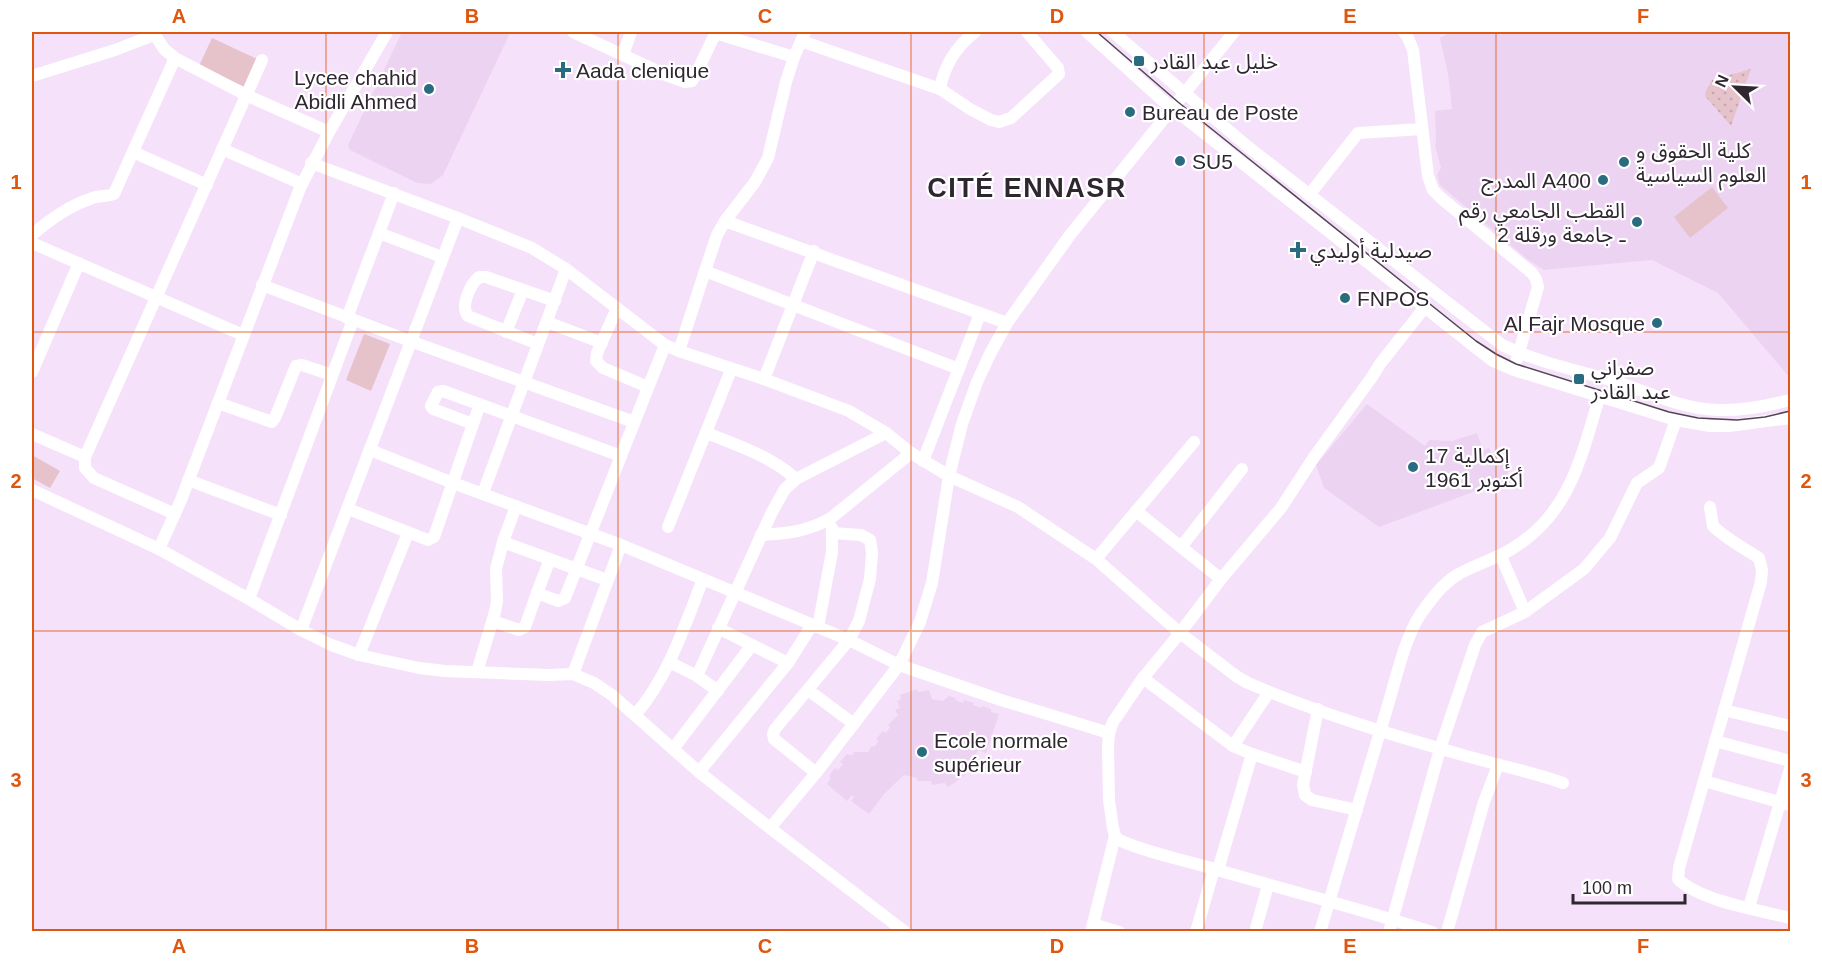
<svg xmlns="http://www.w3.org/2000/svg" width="1822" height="963" font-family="Arial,'Noto Sans Arabic',sans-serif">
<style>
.built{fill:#edd3f2}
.grass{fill:url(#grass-dots)}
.pitch{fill:#e6c2cb}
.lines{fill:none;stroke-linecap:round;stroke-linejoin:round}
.minor{stroke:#fff;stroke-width:12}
.tram{stroke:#504651;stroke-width:1.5}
.grid{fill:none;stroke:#df560e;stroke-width:1.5;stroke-opacity:0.55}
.poi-dot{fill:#2b6b80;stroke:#fff;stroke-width:2}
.labels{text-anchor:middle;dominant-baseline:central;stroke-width:4.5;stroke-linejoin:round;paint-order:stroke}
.poi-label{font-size:21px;fill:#2f2730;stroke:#fff;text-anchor:start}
.district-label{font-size:27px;font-weight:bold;letter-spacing:1.5px;fill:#2f2730;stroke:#fff}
.neatline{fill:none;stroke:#df560e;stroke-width:2}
.grid-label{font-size:20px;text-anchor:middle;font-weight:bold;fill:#df560e}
</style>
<defs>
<pattern id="grass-dots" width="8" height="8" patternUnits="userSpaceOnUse" patternTransform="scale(1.5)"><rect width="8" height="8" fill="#e6c2cb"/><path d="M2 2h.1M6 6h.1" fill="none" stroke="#c6a7af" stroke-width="1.8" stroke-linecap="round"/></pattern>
</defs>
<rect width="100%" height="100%" fill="#f6e1fa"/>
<g class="built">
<path d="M402 32 510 33 443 175 431 184 417 183 350 150 348 145Z"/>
<path d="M1450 32H1471L1478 33 1484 32H1756L1763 34 1764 32H1790V378L1718 293 1652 260 1544 270 1527 259 1440 185 1437 175 1441 168 1435 145 1436 142 1435 111 1452 109 1448 74 1440 38Z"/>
<path d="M1367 404 1425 446 1429 440 1452 441 1477 433 1483 450 1489 448 1492 455 1495 454 1497 459 1507 455 1509 461 1508 474 1499 481 1492 483V485L1379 527 1324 488 1316 465Z"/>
<path d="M917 689 918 692 929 690 932 699 943 701 949 696 956 698 955 700 963 703 964 700 974 703 973 705 981 708 982 706 991 709V712L999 714 986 753 978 750 969 769 964 776 948 787 945 783 932 785 931 781H917V778L904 775 884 794 869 814 851 801 854 797 852 795 847 801 827 784 831 778 829 776 835 768 838 770 843 764 840 762 847 754 852 756 854 752H868L872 746 874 747 879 741 876 739 883 731 886 733 890 727 888 725 898 715 895 710 900 708 897 701 901 699 900 695Z"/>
</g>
<path class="grass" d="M1751 69 1731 126 1705 96 1706 91 1712 80Z"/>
<g class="pitch">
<path d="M212 38 257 59 245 87 199 66Z"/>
<path d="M1712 187 1728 208 1690 238 1674 217Z"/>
<path d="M364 334 390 344 371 391 346 380Z"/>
<path d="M32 455 60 471 50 488 32 478Z"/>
</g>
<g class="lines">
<g class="minor">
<path d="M153 32 164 49 175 58 246 95 329 132"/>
<path d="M573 32 666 75 685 82 692 81 695 76 716 32"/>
<path d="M1087 32 1161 99 1480 351 1493 361 1514 370 1676 420 1710 426H1729L1790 418"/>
<path d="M1113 32 1247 146 1502 345C1539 363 1581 371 1620 383 1652 394 1683 409 1718 410 1742 411 1767 406 1790 400"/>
<path d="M1404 32 1408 38 1413 50 1428 176 1433 190 1441 198 1532 273 1536 279 1538 287 1517 359"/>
<path d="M715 33 794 57 805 32"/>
<path d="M801 41 940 89 970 109 991 120 999 122 1011 118 1059 74 1058 68 1027 32"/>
<path d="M623 55 631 32"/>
<path d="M32 76 115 50 154 35"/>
<path d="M940 89C944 66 957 46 975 32"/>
<path d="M222 149 302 184"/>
<path d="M133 152 207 185"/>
<path d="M311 163 458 218 532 248 566 269 665 345 679 351"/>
<path d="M1309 195 1358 133 1422 129"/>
<path d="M725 221 755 182 768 158 786 82 794 57"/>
<path d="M379 233 442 257"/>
<path d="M32 235C48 221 69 206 90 199 98 195 106 197 114 194L175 58"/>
<path d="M32 243 243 335"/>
<path d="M705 271 959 369"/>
<path d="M262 285 410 341 634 422"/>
<path d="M1425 307 1380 364 1372 377 1314 457 1281 508 1221 579 1180 633 1143 678 1113 722 1109 733 1108 747 1109 800 1113 828 1115 836 1119 840C1147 853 1181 859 1211 868 1285 890 1359 908 1432 932"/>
<path d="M617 308 597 353 596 361 603 368 648 387"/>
<path d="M347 318 394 193"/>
<path d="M547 322 602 343"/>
<path d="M1007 323 725 221 717 235 705 271 679 351 764 379 849 411 886 433 911 453 949 476 1018 507 1096 559 1180 633 1236 676 1248 683C1320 714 1395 736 1470 757 1501 766 1533 772 1563 783"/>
<path d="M506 332 523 290"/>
<path d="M538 344 468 316C460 306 470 285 479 277H486L555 301"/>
<path d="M32 372 79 263"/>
<path d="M764 379 814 251"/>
<path d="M218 403 272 422 275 418 296 366 302 365 332 375"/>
<path d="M480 404 473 424 433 409 431 406 438 392 443 391 621 456 665 345"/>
<path d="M707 433C738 446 771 456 796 479"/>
<path d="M32 434 85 457V468L94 478 175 514"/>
<path d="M370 450 453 483 621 545 849 640 899 665 1001 700 1109 733"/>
<path d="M85 457 262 60"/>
<path d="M923 461 980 314"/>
<path d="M188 480 281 515"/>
<path d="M32 490 159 549 249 599 301 630 329 644 359 655 419 668 445 671 548 675 573 674 594 683 612 695 699 772 770 828 905 932"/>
<path d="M483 493 566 269"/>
<path d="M516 506 503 542 607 580"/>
<path d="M1710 507 1713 526C1726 539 1744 548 1759 558L1762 570 1761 582 1679 868 1678 879C1700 901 1759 910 1790 918"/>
<path d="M348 509 428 540 434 537 473 424"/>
<path d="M1136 511 1221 579"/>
<path d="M668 527 731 370"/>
<path d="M761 535C788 533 807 532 831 518L911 453"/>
<path d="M1181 547 1242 469"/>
<path d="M159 549 181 500 218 403 300 188 329 132 387 32"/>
<path d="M1096 559 1194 442"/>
<path d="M537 593 550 559"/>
<path d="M249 599 353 320"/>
<path d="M1525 612 1584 569 1610 538 1637 483 1659 468 1676 420"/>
<path d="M493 621 519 630 525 627 537 593 558 601 565 598 621 456"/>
<path d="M818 627 832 552V528"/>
<path d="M718 628 788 663"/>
<path d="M301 630 458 218"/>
<path d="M359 655 408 533"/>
<path d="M669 662 697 676 718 691"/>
<path d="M477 672 495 612 497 601 496 569 503 542"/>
<path d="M573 674 621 545"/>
<path d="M697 676 772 512 785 489 796 479 886 433"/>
<path d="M1143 678 1233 746 1269 692"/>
<path d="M808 690 854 724"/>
<path d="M1318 709 1303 785 1305 795 1312 800 1357 810"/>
<path d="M1724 710 1790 726"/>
<path d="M635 715C668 678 685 625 703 579"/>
<path d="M1715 741 1790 761"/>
<path d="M1233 746 1252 754 1306 772"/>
<path d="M673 749 752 645"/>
<path d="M699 772 788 663 812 625"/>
<path d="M816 773 774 739 773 734 775 729 849 640 859 621 870 579 872 553 870 540 861 535 832 533"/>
<path d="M1704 781 1790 805"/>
<path d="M770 828 816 773 899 665 920 622 932 583 949 476 962 424 977 382 990 354 1007 323 1070 235 1234 32"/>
<path d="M1218 870 1252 754"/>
<path d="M1749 907 1790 769"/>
<path d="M1093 924 1119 932"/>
<path d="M1091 932 1115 836"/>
<path d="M1196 932 1214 869"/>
<path d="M1255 932 1268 885"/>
<path d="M1320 932C1343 856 1365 780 1388 705 1396 678 1405 638 1420 615 1430 601 1442 584 1457 575 1474 565 1493 560 1510 550 1569 516 1581 458 1599 398"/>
<path d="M1389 932 1440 749 1475 645 1482 632 1525 612 1501 556"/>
<path d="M1447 932 1484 802 1498 765"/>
</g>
<path class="tram" d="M1097 32 1178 102 1476 341 1496 354 1516 364 1669 412 1698 418 1737 420 1765 417 1790 411"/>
</g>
<path class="grid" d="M326 32V932M618 32V932M911 32V932M1204 32V932M1496 32V932M32 332H1790M32 631H1790"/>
<g class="poi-dot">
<rect x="1133" y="55" width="12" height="12" rx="3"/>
<path d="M560 61h6v6h6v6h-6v6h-6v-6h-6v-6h6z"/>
<circle cx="429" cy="89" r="6"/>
<circle cx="1130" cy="112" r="6"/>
<circle cx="1180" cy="161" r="6"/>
<circle cx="1624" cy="162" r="6"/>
<circle cx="1603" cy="180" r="6"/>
<circle cx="1637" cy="222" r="6"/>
<path d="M1295 241h6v6h6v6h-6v6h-6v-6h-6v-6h6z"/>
<circle cx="1345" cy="298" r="6"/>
<circle cx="1657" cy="323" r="6"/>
<rect x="1573" y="373" width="12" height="12" rx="3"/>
<circle cx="1413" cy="467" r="6"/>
<circle cx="922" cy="752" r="6"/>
</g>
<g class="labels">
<g class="poi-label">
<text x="1151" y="61">خليل عبد القادر</text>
<text x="576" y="70">Aada clenique</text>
<text x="417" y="77" text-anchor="end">Lycee chahid<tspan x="417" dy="24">Abidli Ahmed</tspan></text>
<text x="1142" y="112">Bureau de Poste</text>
<text x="1636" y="150">كلية الحقوق و<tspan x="1636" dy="24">العلوم السياسية</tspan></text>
<text x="1192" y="161">SU5</text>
<text x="1591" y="180" text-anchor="end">المدرج A400</text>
<text x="1625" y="210" text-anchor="end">القطب الجامعي رقم<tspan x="1625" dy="24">2 ـ جامعة ورقلة</tspan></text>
<text x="1310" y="250">صيدلية أوليدي</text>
<text x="1357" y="298">FNPOS</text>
<text x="1645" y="323" text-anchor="end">Al Fajr Mosque</text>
<text x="1591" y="367">صفراني<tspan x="1591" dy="24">عبد القادر</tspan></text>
<text x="1425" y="455">إكمالية 17<tspan x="1425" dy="24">أكتوبر 1961</tspan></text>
<text x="934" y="740">Ecole normale<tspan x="934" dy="24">supérieur</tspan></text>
</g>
<g class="district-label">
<text x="1027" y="188">CITÉ ENNASR</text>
</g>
</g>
<rect width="1822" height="963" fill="none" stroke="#ffffff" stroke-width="66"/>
<g transform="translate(1735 87) rotate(294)" stroke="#ffffff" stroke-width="4.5" paint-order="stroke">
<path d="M0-4.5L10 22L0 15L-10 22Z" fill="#2f2730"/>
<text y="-9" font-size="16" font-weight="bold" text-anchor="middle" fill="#2f2730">N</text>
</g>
<path d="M1573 894v9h112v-9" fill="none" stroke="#2f2730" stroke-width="3"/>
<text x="1582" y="894" font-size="18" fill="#2f2730" stroke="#ffffff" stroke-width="4.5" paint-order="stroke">100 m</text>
<rect x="33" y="33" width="1756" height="897" class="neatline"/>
<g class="grid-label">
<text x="179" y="23">A</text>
<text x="472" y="23">B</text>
<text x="765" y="23">C</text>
<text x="1057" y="23">D</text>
<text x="1350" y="23">E</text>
<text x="1643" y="23">F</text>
<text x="16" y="189">1</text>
<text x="1806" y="189">1</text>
<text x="16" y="488">2</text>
<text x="1806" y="488">2</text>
<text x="16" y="787">3</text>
<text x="1806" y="787">3</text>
<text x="179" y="953">A</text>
<text x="472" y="953">B</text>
<text x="765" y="953">C</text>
<text x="1057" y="953">D</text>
<text x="1350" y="953">E</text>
<text x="1643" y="953">F</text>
</g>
</svg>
